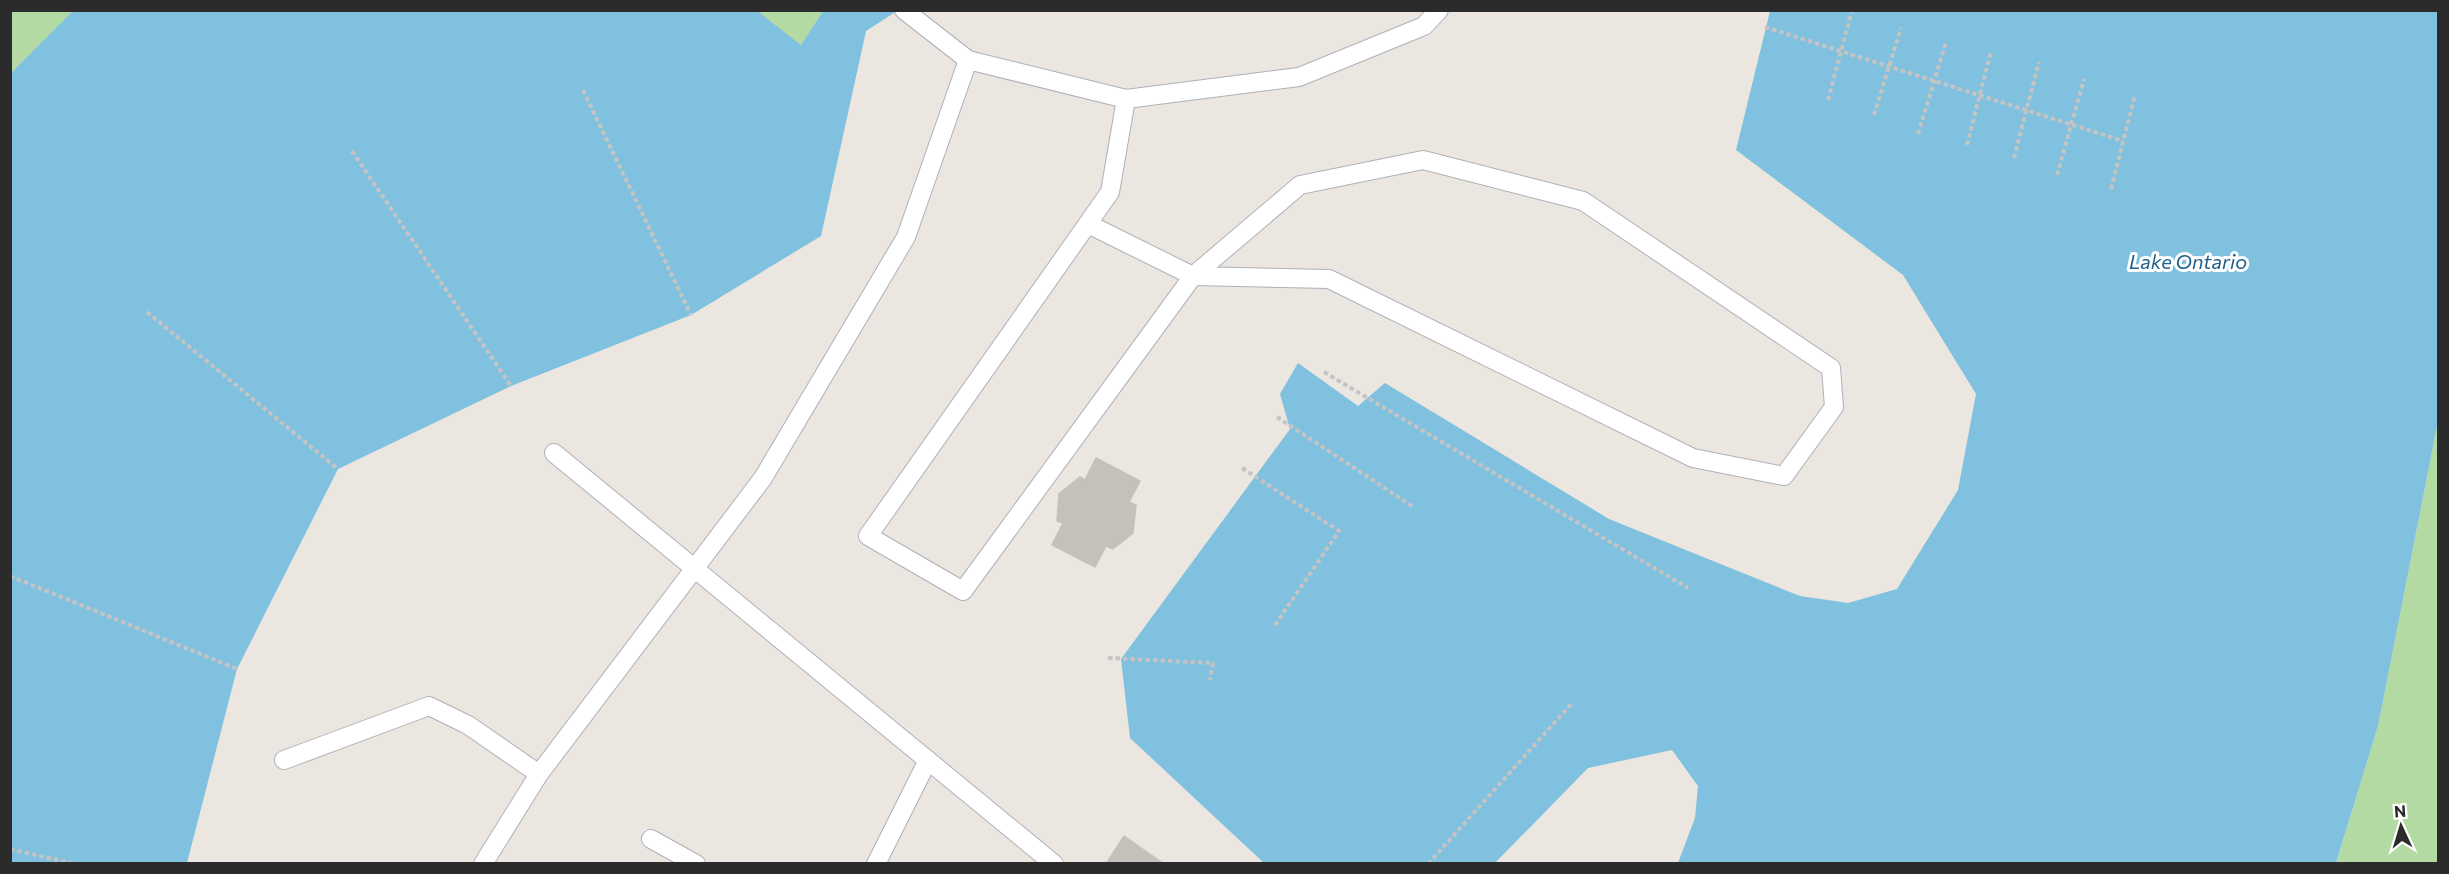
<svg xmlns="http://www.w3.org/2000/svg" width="2449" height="874" font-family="Commissioner,sans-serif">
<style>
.green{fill:#b2daa2}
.water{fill:#7fc1df}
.building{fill:#c4c0ba;stroke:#c6c2b9;stroke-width:1.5}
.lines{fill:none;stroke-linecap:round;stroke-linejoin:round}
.service-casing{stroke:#afb0b9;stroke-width:20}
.path{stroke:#c4c4c4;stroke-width:4;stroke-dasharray:4.5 3;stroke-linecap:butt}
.service{stroke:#fff;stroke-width:18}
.labels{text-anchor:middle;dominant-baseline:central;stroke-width:6;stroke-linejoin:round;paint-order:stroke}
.water-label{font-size:20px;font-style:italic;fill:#1e608b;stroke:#fff}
</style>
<rect width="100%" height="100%" fill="#ebe6df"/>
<g class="green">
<path d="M11 11H74L11 73Z"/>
<path d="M756 11H823L801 45Z"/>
<path d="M2438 421V863L2336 864 2378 726Z"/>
</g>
<g class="water">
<path d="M74 10H756L801 45 823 11H897L866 31 821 236 691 315 511 386 338 469 237 669 187 863 11 864V73Z"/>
<path d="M1770 11H2438V421L2378 726 2336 863H1678L1695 818 1698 786 1672 750 1588 768 1495 863H1264L1130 738 1121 659 1290 429 1280 394 1298 363 1358 406 1385 383 1609 519 1800 596 1848 603 1897 589 1958 490 1976 394 1903 275 1736 150Z"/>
</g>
<g class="building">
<path d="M1096 458 1140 481 1129 502 1136 505 1133 533 1113 549 1106 546 1095 567 1052 545 1063 523 1057 521 1059 494 1080 477 1085 480Z"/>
<path d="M1124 836 1164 864H1106Z"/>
</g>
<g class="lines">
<g class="service-casing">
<g id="service">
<path d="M904 10 968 60"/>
<path d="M1423 160 1583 201 1831 368 1834 407 1784 476 1693 458 1329 279 1193 276 1300 185Z"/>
<path d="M1088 224 1193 276 963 591 868 536 1110 192 1126 99"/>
<path d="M554 453 1054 864"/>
<path d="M284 760 429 706 468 725 539 774"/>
<path d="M651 839 696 864"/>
<path d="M483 864 539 774 763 478 906 237 968 60 1126 99 1299 77 1424 26 1439 10"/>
<path d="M876 864 928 760"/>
</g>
</g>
<g class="path">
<path d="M1765 27 2123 141"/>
<path d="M583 90 691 315"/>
<path d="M1828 100 1852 10"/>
<path d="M1874 115 1901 28"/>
<path d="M1918 134 1946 42"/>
<path d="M1967 145 1991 51"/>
<path d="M352 151 511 386"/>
<path d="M2014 158 2039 62"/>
<path d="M2057 175 2084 79"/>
<path d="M2111 189 2135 95"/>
<path d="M147 312 338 469"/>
<path d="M1324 372 1688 588"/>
<path d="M1277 417 1415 508"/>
<path d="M1242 468 1339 531 1273 628"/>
<path d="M10 576 237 669"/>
<path d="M1108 658 1213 663 1210 680"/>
<path d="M10 849 74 864"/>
<path d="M1428 864 1572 703"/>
</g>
<use href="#service" class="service"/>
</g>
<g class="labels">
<g class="water-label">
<text x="2188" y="261">Lake Ontario</text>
</g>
</g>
<rect width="2449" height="874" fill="none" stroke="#2b2b2b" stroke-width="24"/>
<g transform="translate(2401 826) rotate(356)" stroke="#ffffff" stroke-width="4.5" paint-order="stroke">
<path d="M0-4.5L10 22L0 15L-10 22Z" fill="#2b2b2b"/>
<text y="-9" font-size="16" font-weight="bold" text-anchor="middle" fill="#2b2b2b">N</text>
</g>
</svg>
